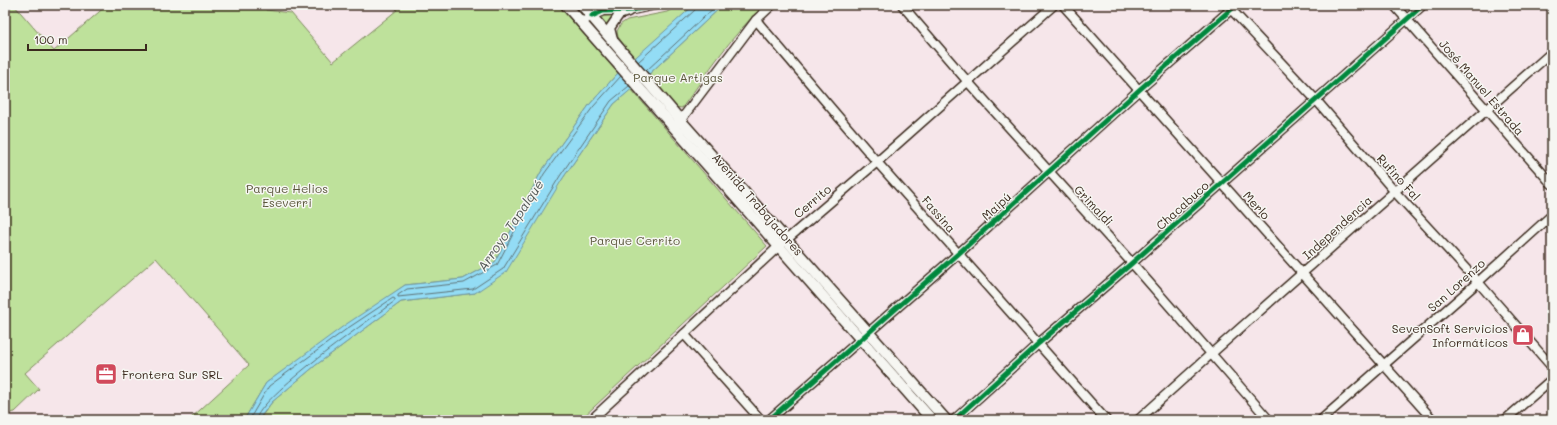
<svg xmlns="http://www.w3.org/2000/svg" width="1557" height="425" font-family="Mali,sans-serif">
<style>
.green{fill:#bee19b;stroke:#7c865c}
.water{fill:#93dcf5;stroke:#70959f}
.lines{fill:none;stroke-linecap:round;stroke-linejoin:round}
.shore{stroke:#5e7174;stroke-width:1}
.minor-casing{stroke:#3b2a1e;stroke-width:11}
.major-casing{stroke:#3b2a1e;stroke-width:13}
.minor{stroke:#f6f6f2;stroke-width:8}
.major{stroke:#f6f6f2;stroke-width:10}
.cycleway-casing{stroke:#f6f6f2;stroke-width:8}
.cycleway{stroke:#00873e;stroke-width:5}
.labels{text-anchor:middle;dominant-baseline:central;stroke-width:3;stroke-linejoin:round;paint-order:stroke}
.park-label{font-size:12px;fill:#5c583d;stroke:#f6f6f2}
.street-label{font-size:12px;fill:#3b2a1e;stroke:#f6f6f2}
.poi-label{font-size:12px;fill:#3b2a1e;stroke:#f6f6f2;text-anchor:end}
.water-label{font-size:13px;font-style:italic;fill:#515654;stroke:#f6f6f2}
</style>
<rect width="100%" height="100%" fill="#f6e6ea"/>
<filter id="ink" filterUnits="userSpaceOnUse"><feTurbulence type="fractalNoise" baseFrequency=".025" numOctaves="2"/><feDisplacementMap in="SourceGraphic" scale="8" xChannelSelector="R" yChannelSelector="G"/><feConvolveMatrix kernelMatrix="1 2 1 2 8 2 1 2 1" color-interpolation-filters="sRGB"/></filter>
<g filter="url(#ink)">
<g class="green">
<path d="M5 5H14L54 51 107 5H262L266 10 291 13 333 62 397 10 393 5H558L618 73 590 104 541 172 495 262 463 279 405 285 266 383 244 420H189L249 365 156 258 25 373 39 389 15 412 5 414Z"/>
<path d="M679 5H694L635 60 618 37 617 31 621 24 627 20 667 12Z"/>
<path d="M723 5H765C732 34 708 72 682 108L674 107 648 75Z"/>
<path d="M616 13 606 26 600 19 605 15Z"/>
<path d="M631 89 767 246 580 420H259L272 402 316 365 401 302 475 293 563 178 614 104Z"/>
</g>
<path class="water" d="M694 5H723L648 75 614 104 563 178 506 272 475 293 401 302 316 365 272 402 258 420H244L266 383 345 325 405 285 463 279 495 262 541 172 590 104 618 73Z"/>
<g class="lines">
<g class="shore">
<path d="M638 62 695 10 697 5"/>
<path d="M646 71 717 5"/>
<path d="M621 76 593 107 544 174 497 265 464 283 407 289 398 295V297L473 289 503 269 560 176 611 101 629 86"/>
<path d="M249 420 269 386 348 328 393 298 395 299V301C372 318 258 397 256 420"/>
</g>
<g class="minor-casing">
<g id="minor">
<path d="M902 5 968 82 1132 263 1269 420"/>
<path d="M1063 5 1433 420"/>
<path d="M1227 5 1317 101 1395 192 1478 282 1552 367"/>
<path d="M1394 5 1552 184"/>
<path d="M756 20 877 162 1106 420"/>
<path d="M581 23 596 13 603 11 632 10 655 5"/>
<path d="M613 40 610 28 619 15 628 12"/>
<path d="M677 125 756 20 772 5"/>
<path d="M684 334 761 420"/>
<path d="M591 420 778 247 877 162 1054 5"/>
<path d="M769 420 958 254 1139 90 1236 5"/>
<path d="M954 420 1039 343 1132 263 1423 5"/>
<path d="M1138 420 1211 354 1552 52"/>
<path d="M1321 420 1478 282 1552 215"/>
<path d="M1505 420 1552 379"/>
</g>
</g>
<g class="major-casing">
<g id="major">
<path d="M566 5 932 420"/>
<path d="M582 5 680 120 946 420"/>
</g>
</g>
<use href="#minor" class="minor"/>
<use href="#major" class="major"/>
<g class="cycleway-casing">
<g id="cycleway">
<path d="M592 16 603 11 632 10 655 5"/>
<path d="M769 420 958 254 1139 90 1236 5"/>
<path d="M954 420 1039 343 1132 263 1423 5"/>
</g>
</g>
<use href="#cycleway" class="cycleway"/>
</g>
</g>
<defs>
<g id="shop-square" transform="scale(1.15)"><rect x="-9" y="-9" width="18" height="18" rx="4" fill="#d1495b" stroke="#f6f6f2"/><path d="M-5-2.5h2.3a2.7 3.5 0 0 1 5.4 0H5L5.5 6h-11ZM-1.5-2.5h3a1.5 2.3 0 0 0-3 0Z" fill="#fff"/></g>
<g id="office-square" transform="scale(1.15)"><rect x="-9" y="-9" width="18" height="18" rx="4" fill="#d1495b" stroke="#f6f6f2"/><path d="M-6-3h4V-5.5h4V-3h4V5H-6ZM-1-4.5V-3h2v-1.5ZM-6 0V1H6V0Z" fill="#fff"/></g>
</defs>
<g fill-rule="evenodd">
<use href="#shop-square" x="1523" y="335"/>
<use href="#office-square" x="106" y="374"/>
</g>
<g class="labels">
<g class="park-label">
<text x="678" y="77">Parque Artigas</text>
<text x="287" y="188">Parque Helios<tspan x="287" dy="14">Eseverri</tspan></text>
<text x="635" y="240">Parque Cerrito</text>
</g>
<g class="street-label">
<text transform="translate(1482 87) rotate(49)">José Manuel Estrada</text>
<text transform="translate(1399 177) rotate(48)">Rufino Fal</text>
<text transform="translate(812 201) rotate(-40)">Cerrito</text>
<text transform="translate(758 204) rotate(49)">Avenida Trabajadores</text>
<text transform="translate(1094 205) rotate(47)">Grimaldi</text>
<text transform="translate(1182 205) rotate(-42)">Chacabuco</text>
<text transform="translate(1257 205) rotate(48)">Merlo</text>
<text transform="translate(996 206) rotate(-42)">Maipú</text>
<text transform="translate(939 214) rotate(49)">Fassina</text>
<text transform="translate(1337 227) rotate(-42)">Independencia</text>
<text transform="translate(1456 285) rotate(-42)">San Lorenzo</text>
</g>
<g class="poi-label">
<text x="1508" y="328">SevenSoft Servicios<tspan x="1508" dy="14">Informáticos</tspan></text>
<text x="122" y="374" text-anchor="start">Frontera Sur SRL</text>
</g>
<g class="water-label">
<text transform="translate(510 225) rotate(-56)">Arroyo Tapalqué</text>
</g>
</g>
<rect width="1557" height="425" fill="none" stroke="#f6f6f2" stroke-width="20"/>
<rect x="10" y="10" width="1537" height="405" fill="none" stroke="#3b2a1e" stroke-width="1.5" filter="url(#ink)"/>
<path d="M28 44v6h118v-6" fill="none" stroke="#3b2a1e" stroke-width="2"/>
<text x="34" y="44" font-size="12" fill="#3b2a1e" stroke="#f6f6f2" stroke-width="3" paint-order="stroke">100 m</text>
</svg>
